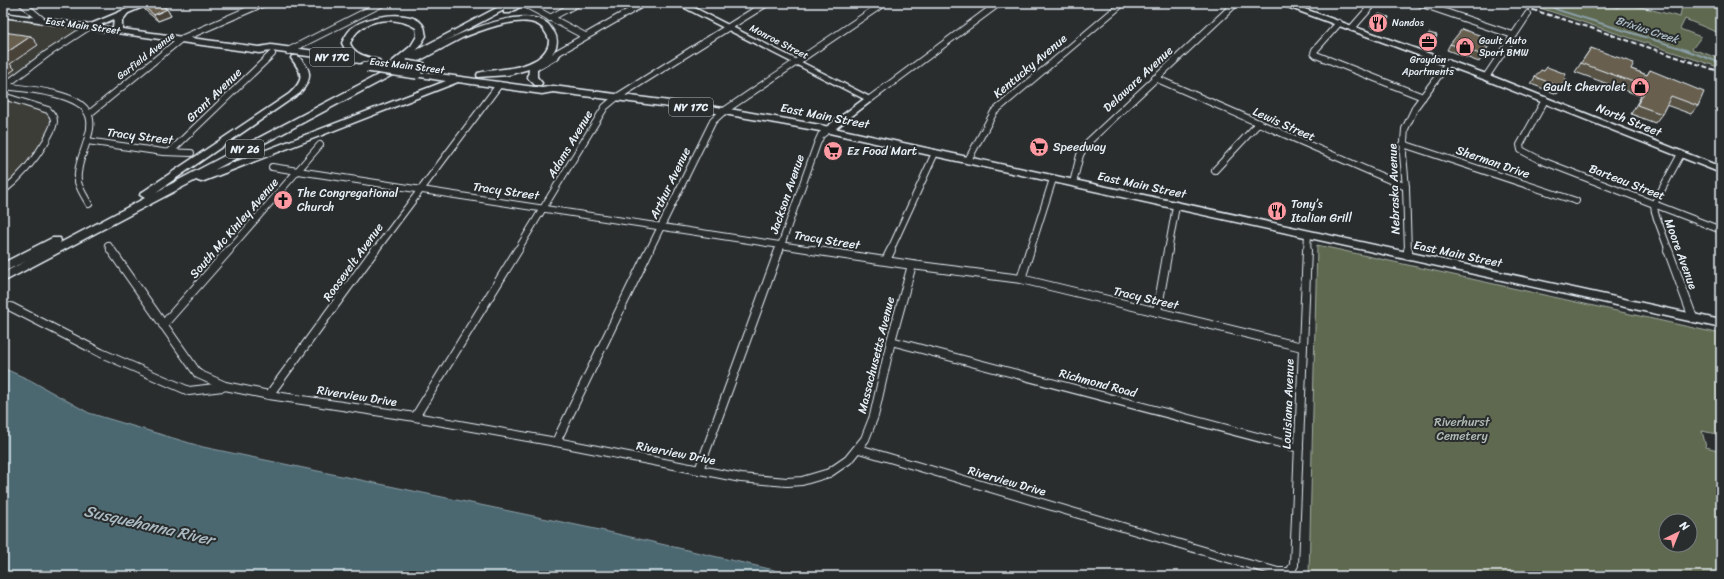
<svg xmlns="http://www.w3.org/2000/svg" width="1724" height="579" font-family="Sriracha,sans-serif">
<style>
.built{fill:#3d3c38}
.green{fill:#5e6950;stroke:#a3ada4;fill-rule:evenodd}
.water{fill:#4c6771;stroke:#8a9ea7}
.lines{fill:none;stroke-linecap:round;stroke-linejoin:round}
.stream{stroke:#8a9ea7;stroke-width:2}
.street-far1-casing{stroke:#e8f1f8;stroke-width:8}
.street-casing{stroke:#e8f1f8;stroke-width:10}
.secondary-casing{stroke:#e8f1f8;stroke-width:3}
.primary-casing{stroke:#e8f1f8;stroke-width:3}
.street-far1{stroke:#2a2d2e;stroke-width:6}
.street{stroke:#2a2d2e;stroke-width:8}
.secondary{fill:#2a2d2e;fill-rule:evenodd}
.primary{fill:#2a2d2e;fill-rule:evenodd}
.rail{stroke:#e8f1f8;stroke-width:2;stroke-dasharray:5 2.5;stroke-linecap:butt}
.primary-bridge-casing{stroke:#e8f1f8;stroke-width:12;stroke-linecap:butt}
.primary-bridge{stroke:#2a2d2e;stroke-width:9}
.wall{fill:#595245;stroke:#e8f1f8}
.shaded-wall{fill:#494238;stroke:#e8f1f8}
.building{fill:#685f50;stroke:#e8f1f8}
.labels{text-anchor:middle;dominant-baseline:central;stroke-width:4;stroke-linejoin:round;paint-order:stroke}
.far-poi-label{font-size:10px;fill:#e8f1f8;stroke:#2a2d2e;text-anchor:start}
.far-street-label{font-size:10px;fill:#e8f1f8;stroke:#2a2d2e}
.far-water-label{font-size:11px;font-style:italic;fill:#aabac2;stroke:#2a2d2e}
.shield{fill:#2a2d2e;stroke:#afb6bb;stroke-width:1}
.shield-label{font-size:11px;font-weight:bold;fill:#e8f1f8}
.street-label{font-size:12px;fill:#e8f1f8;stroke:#2a2d2e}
.poi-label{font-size:12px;fill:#e8f1f8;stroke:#2a2d2e;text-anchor:start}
.park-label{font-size:12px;fill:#b1bbb5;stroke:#2a2d2e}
.near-water-label{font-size:16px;font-style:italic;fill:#aabac2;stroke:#2a2d2e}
</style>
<rect width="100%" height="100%" fill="#2a2d2e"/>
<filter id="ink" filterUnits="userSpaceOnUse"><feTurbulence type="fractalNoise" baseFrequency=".025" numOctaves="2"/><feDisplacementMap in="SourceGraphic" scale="8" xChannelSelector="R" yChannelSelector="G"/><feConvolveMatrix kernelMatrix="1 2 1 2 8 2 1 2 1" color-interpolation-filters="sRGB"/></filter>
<g filter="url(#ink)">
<g class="built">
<path d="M3 15 90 26 3 87Z"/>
<path d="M3 96 48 110 54 121 41 150 3 191Z"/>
</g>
<g class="green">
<path d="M1525 3H1602L1618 8 1620 3H1625L1680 17 1682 5 1686 6V3H1721V34L1685 19 1680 29 1701 37 1692 49 1721 59V68Z"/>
<path d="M1317 245 1721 334V435L1702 431 1706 447 1721 451V576H1309ZM1666 521H1690V545H1666Z"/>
</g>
<path class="water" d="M3 368 30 380 89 413 203 447 600 530 774 570 785 576H3Z"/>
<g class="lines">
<path class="stream" d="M1545 3 1558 10 1680 48 1721 63"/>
<g class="street-far1-casing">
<g id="street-far1">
<path d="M22 3 42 20"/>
<path d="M523 3 585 36"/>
<path d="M1419 3 1513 35"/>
<path d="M550 18 578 3"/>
<path d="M1339 23 1315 50 1314 53 1316 55 1423 97"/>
<path d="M1352 28 1374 3"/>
<path d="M288 51 383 3"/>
<path d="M557 53 644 3"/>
<path d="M1486 77 1528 14"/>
<path d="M1155 78 1406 187"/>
<path d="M4 86C25 89 73 92 86 110 92 118 91 128 88 137 85 151 76 166 78 182 80 190 85 197 89 204"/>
<path d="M3 87 47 54 90 26"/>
<path d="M3 96 48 110C51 113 54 116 54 121 54 128 49 134 46 141 34 161 21 177 3 191"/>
<path d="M870 99 999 3"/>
<path d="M1545 100 1520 145 1521 150 1540 160 1721 230"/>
<path d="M89 114 181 39 264 3"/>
<path d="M87 141 163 152 191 153"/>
<path d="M1403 144 1576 201"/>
<path d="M171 151 272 54"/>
<path d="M968 160 994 112 1123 3"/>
<path d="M272 167 819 251"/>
<path d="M1215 170 1258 124"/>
<path d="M1073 183 1080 155 1086 144 1236 3"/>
<path d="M108 245 112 251"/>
<path d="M228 251 320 145"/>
<path d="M375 251 499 85"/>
<path d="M517 251 605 107 617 97 767 3"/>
<path d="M649 251 713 121 724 111 884 3"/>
<path d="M779 251 817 144 821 135 828 130"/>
<path d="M890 251 935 153"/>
<path d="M1030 251 1053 179"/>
<path d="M1168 251 1176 206"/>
<path d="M1307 251 1308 234"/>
<path d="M1408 251 1406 188 1403 154 1405 129 1416 106 1448 63"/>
<path d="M1669 251 1655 213 1654 204 1681 154"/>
</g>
</g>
<g class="street-casing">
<g id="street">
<path d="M111 250 198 374 225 386 269 395 415 417 556 442 741 478 787 482 802 481 829 473 848 460 865 439 874 416 891 341 912 265"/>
<path d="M812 250 912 265 1021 279 1302 347"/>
<path d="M1408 250V256"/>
<path d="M1668 250 1693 318"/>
<path d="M886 260 891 250"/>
<path d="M1021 279 1030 250"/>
<path d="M11 307 101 353 189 391 223 387"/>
<path d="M1157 312 1168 250"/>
<path d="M163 325 229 250"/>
<path d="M891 341 1299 448"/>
<path d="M269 395 375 250"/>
<path d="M415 417 518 250"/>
<path d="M556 442 649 250"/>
<path d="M859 449 1241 562 1278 572H1290L1294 565 1307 250"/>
<path d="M699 470 779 250"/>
</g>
</g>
<g class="secondary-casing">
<g id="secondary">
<path d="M141 3H152L93 28H90L86 26Z"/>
<path d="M506 3H526L510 13H504V10L403 63H397L396 61Z"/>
<path d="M675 3H685L874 99 831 132H825L824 130 825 128 864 99Z"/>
<path d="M1277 3H1288L1489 75 1721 167V173L1483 79Z"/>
</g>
</g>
<g class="primary-casing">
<path id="primary" d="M121 11H124L128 13 122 21V29L259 47 271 45 352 56 347 53 342 43C344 39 347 33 350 30 362 16 414 7 424 27 425 29 425 33 426 36L417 50 402 63C431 47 517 0 548 24 550 26 552 30 554 32 559 40 557 47 552 54L557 50 561 53 558 58 537 70V77L542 83 541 85H535L528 78 529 69 508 75 478 77 477 75 478 73C500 68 516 71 537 59 543 55 549 48 549 41 549 37 546 33 544 30 530 10 480 31 462 38L214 170 446 81 414 76 413 74 414 72 417 71 542 88 553 86 724 108 820 125 1721 320V328L820 131 724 114 553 92 542 94 458 82 204 181 201 182 196 180 3 282V273L26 261 3 272V263L52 238H60L61 241 60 243 145 198 140 195 141 193 289 94C305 79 303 74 291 58L292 56H298C312 70 313 78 300 93L156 192 393 67H389L388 65 411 46 417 36 416 28C399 17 372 17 357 32 354 35 352 40 350 43 354 55 368 57 379 60L380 62 379 64 376 65 364 61 360 63 271 51 259 53 3 17V13L113 28 114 19Z"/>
</g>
<use href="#street-far1" class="street-far1"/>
<use href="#street" class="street"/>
<use href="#secondary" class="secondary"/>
<use href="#primary" class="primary"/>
<path class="rail" d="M1511 3 1591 28 1721 72"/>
<g class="primary-bridge-casing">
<g id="primary-bridge">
<path d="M406 65 425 68"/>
<path d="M367 67 417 74"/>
</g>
</g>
<use href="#primary-bridge" class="primary-bridge"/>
</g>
<g class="wall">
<path d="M142 5 167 9 171 16 158 21 146 11Z"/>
<path d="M1389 17 1387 21 1379 29 1370 26 1372 21Z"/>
<path d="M1435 40 1427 50 1419 47 1422 43Z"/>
<path d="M1450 44H1481L1488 47 1479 62 1447 50Z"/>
<path d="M1591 48 1631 69 1647 75 1650 70 1698 106 1691 114 1666 105 1662 114 1655 123 1631 114 1641 96 1575 72Z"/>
<path d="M1535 77 1564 78 1567 80 1557 94 1531 84Z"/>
</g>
<g class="shaded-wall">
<path d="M167 9 171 16 158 21 154 15Z"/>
<path d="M1389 17 1387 21 1379 29 1381 25Z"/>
<path d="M1437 35 1435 40 1427 50 1429 46Z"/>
<path d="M31 36 38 45 10 64 15 69 3 78V81V55Z"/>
</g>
<g class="building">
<path d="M146 3H159L167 9 154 15 142 5Z"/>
<path d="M1379 14 1389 17 1381 25 1372 21Z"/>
<path d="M1462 29 1485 37 1481 44 1488 47 1483 55 1450 44Z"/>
<path d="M3 32 31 36 3 55Z"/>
<path d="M1429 33 1437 35 1429 46 1422 43Z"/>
<path d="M1591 48 1634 63 1631 69 1647 75 1650 70 1704 92 1698 106 1671 96 1662 114 1637 105 1647 87 1581 63Z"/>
<path d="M3 60 8 61 3 64Z"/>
<path d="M1547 67 1566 74 1564 78 1567 80 1561 87 1535 77 1541 70 1544 71Z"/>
</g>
</g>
<defs>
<g id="restaurant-disc" transform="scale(1)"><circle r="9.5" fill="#ff9aa2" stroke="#2a2d2e"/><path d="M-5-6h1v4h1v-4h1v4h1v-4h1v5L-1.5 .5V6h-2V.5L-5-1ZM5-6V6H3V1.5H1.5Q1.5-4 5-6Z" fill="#111"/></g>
<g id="office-disc" transform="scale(1)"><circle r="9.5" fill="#ff9aa2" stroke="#2a2d2e"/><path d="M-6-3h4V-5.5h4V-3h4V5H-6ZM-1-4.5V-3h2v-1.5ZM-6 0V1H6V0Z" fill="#111"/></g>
<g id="shop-disc" transform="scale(1)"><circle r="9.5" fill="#ff9aa2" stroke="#2a2d2e"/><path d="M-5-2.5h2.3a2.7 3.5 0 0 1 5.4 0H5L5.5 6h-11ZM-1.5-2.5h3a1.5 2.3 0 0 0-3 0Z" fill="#111"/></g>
<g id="supermarket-disc" transform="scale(1)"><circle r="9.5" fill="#ff9aa2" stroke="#2a2d2e"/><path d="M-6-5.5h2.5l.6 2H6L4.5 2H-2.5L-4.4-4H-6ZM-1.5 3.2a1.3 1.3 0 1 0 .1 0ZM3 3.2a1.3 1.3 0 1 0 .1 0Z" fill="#111"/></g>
<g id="church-disc" transform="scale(1)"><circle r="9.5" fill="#ff9aa2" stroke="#2a2d2e"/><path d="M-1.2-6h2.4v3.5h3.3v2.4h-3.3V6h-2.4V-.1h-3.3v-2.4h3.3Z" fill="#111"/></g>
</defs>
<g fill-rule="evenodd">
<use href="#restaurant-disc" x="1378" y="23"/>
<use href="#office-disc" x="1428" y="42"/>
<use href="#shop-disc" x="1465" y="47"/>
<use href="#shop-disc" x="1640" y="87"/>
<use href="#supermarket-disc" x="1039" y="147"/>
<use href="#supermarket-disc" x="833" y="151"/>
<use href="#church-disc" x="283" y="200"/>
<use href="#restaurant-disc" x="1277" y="211"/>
</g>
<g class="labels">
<g class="far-poi-label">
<text x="1392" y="23">Nandos</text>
<text x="1479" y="41">Gault Auto<tspan x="1479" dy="12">Sport BMW</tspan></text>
<text x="1428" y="60" text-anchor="middle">Graydon<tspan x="1428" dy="12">Apartments</tspan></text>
</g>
<g class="far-street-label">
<text transform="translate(83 26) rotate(8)">East Main Street</text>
<text transform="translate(779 42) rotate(27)">Monroe Street</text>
<text transform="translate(146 56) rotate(-38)">Garfield Avenue</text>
<text transform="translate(407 66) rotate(7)">East Main Street</text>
</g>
<g class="far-water-label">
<text transform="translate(1647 30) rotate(18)">Brixius Creek</text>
</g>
<g class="shield">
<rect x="310" y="48" width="44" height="18" rx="3"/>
<rect x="669" y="98" width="44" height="18" rx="3"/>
<rect x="226" y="140" width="38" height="18" rx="3"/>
</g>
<g class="shield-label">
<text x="332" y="57">NY 17C</text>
<text x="691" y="107">NY 17C</text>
<text x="245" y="149">NY 26</text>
</g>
<g class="street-label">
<text transform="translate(1030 66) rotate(-40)">Kentucky Avenue</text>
<text transform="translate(1138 79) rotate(-43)">Delaware Avenue</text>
<text transform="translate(214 95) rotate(-44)">Grant Avenue</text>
<text transform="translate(825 116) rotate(11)">East Main Street</text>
<text transform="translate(1629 120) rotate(22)">North Street</text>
<text transform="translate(1284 124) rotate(24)">Lewis Street</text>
<text transform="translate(140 136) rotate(7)">Tracy Street</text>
<text transform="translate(570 144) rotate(-59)">Adams Avenue</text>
<text transform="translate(1493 162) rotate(19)">Sherman Drive</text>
<text transform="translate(1627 182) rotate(21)">Barteau Street</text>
<text transform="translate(670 183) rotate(-64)">Arthur Avenue</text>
<text transform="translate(1142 185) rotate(12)">East Main Street</text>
<text transform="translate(1394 189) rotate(-92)">Nebraska Avenue</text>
<text transform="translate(506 191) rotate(8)">Tracy Street</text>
<text transform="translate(787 194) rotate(-71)">Jackson Avenue</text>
<text transform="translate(234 228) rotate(-49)">South Mc Kinley Avenue</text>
<text transform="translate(827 240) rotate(9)">Tracy Street</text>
<text transform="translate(1458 254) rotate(12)">East Main Street</text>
<text transform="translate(1681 254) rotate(70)">Moore Avenue</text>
<text transform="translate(353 262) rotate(-54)">Roosevelt Avenue</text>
<text transform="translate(1146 298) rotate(13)">Tracy Street</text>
<text transform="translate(876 355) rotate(-76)">Massachusetts Avenue</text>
<text transform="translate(1098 383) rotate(15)">Richmond Road</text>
<text transform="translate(357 396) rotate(9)">Riverview Drive</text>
<text transform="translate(1288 404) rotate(-88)">Louisiana Avenue</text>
<text transform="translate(676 453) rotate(11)">Riverview Drive</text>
<text transform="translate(1007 481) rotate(16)">Riverview Drive</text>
</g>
<g class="poi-label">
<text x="1626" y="87" text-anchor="end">Gault Chevrolet</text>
<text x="1053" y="147">Speedway</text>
<text x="847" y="151">Ez Food Mart</text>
<text x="297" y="193">The Congregational<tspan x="297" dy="14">Church</tspan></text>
<text x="1291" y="204">Tony’s<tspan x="1291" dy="14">Italian Grill</tspan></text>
</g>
<g class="park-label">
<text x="1462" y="422">Riverhurst<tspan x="1462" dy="14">Cemetery</tspan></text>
</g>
<g class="near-water-label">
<text transform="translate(149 525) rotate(13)">Susquehanna River</text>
</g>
</g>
<rect width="1724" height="579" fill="none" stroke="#2a2d2e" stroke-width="16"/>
<rect x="8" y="8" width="1708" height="563" fill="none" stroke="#e8f1f8" stroke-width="1.5" filter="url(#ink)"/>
<g transform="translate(1678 533) rotate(43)"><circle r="19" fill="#2a2d2e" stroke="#767b7f"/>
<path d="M0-3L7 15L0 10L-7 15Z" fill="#ff9aa2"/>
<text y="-6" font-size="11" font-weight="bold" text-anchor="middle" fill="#e8f1f8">N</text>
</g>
</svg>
